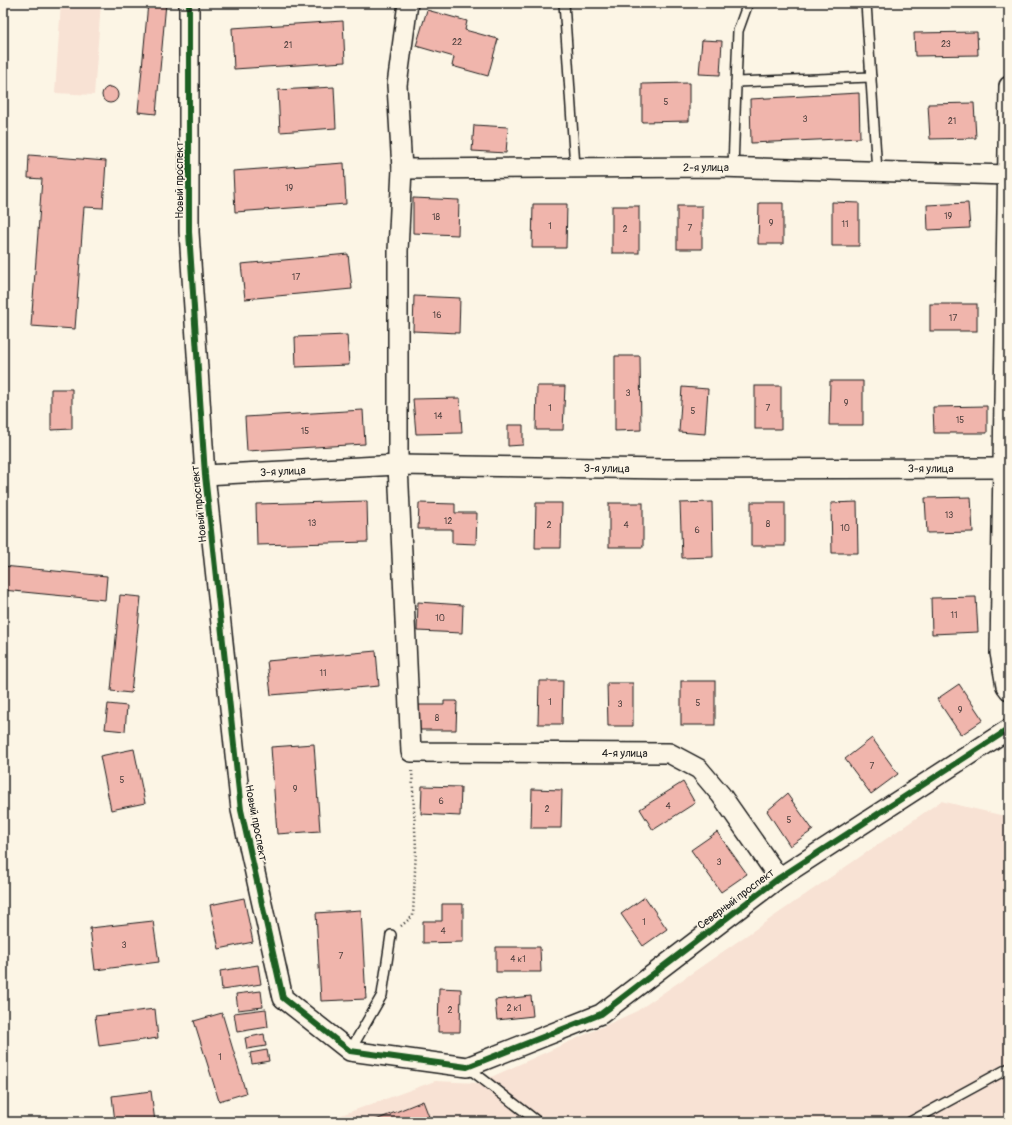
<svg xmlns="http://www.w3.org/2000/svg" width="1012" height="1125" font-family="Pangolin,sans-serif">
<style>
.built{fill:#f8e2d4}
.building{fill:#f0b5ac;stroke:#1c1c1c}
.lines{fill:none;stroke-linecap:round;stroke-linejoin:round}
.lane-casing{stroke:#1c1c1c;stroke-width:12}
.street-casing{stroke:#1c1c1c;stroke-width:22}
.path{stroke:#1c1c1c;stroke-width:2.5;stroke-dasharray:1 3;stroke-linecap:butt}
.lane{stroke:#fcf5e5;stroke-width:9}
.street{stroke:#fcf5e5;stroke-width:19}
.cycleway-casing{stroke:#fcf5e5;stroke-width:8}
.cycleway{stroke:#1b5e20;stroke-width:6}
.labels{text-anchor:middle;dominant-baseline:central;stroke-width:3.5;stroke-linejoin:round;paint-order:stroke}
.number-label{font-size:9px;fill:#514240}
.street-label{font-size:11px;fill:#1c1c1c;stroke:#fcf5e5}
</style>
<rect width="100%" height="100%" fill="#fcf5e5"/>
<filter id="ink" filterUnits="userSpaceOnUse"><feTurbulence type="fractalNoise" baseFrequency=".025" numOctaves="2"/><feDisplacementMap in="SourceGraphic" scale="8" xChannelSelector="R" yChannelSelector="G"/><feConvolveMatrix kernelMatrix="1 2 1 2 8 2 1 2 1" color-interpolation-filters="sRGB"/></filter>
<g filter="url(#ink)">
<g class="built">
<path d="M61 3H101L94 95 55 93Z"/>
<path d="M941 801 1009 817V1122H322L435 1081 478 1083 637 1011Z"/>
</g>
<g class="building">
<path d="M148 3H166L156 114 138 112Z"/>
<path d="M427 10 467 21 465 30 498 39 488 76 452 66 454 57 416 46Z"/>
<path d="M343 21 345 62 234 69 232 28Z"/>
<path d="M977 32 978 55 915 56 914 33Z"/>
<path d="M702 40 722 41 720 75 699 74Z"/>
<path d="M689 83V121L642 122V84Z"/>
<circle cx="110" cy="95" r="8"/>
<path d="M334 87 336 128 280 132 278 90Z"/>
<path d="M859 93 860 138 751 143 750 99Z"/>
<path d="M974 103 976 138 930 139 928 104Z"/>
<path d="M474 125 508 127 506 153 472 151Z"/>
<path d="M29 155 106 161 103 208 84 207 75 329 31 326 42 179 28 178Z"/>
<path d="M344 163 346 204 235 212 233 171Z"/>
<path d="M413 198 459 200 458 235 413 233Z"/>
<path d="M832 202 859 203V246H832Z"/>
<path d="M759 203H783V244H758Z"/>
<path d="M968 203 970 228 928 230 927 205Z"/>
<path d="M533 204H567L566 248H532Z"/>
<rect x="612" y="206" width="27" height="47"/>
<rect x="677" y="206" width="25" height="43"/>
<path d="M348 254 352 289 245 299 241 264Z"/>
<path d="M414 296 460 298 459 333 413 331Z"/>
<rect x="930" y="304" width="47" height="27"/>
<path d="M347 335 349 365 296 367 295 337Z"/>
<path d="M615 356H640L641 430 615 431Z"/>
<path d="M830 381H863V425H829Z"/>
<path d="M537 386H565L563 430H536Z"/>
<rect x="755" y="386" width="26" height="43"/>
<path d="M682 387 708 389 705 434 679 432Z"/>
<path d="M51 389H72V429L51 430Z"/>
<path d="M460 398 462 433 416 434 413 399Z"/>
<path d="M987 406V433H934L933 407Z"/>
<path d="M363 410 365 444 247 451 245 417Z"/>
<path d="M508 425H523V445L508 446Z"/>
<path d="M971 497 973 532 927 533 925 498Z"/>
<path d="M367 501 368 542 257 545 256 504Z"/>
<path d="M712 502 713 557 682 558 680 503Z"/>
<rect x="751" y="502" width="34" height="44"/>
<path d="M857 502 858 553H832L831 503Z"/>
<path d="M419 503 455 504V513H477L476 544 452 543V529H418Z"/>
<path d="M536 503H562L561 548H535Z"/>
<rect x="609" y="503" width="34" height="44"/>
<path d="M3 566 107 576 105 600 3 590Z"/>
<path d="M120 595 141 597 131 693 111 691Z"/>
<path d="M976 597 978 632 932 634 931 598Z"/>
<path d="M418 602 463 605 462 633 417 631Z"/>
<path d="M376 651 379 686 271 695 267 661Z"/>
<path d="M539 681H563L562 724H538Z"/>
<rect x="681" y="681" width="34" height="44"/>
<path d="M607 683H633V726H608Z"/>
<path d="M959 684 983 720 961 735 937 699Z"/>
<path d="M444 701H457L456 730H417L418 705H444Z"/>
<path d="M108 704 127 706 125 731 105 729Z"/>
<path d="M872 738 898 774 871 794 845 759Z"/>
<path d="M314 744 320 831 277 834 271 747Z"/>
<path d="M134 749 145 803 111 810 100 756Z"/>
<path d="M683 782 695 803 653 830 640 809Z"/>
<path d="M422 786 461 787 460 816 421 814Z"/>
<path d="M532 789 562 790 561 828H531Z"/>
<path d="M787 794 813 830 790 846 767 811Z"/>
<path d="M717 832 747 874 721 892 691 850Z"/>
<path d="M645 897 667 929 643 946 621 914Z"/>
<path d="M244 898 253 942 219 949 210 905Z"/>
<path d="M442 904H463V942L423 943V921H442Z"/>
<path d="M361 910 366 999 321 1001 316 913Z"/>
<path d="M153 921 159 962 95 970 90 928Z"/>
<path d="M496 947H540L541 972H496Z"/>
<path d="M258 965 261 984 222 990 220 971Z"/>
<path d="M439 988 461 989 460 1032H438Z"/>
<path d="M261 991 263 1007 238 1010 236 994Z"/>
<path d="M531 996 533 1016 497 1020 495 1000Z"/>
<path d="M155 1009 158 1038 99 1046 95 1016Z"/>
<path d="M266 1009 268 1027 237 1032 234 1013Z"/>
<path d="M222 1013 246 1093 219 1101 194 1021Z"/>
<path d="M264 1034 266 1046 247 1049 245 1038Z"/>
<path d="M267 1050 269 1061 252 1064 250 1053Z"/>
<path d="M151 1091 155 1122H115L112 1096Z"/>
<path d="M423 1101 431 1122H371Z"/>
</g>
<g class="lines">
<g class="lane-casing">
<g id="lane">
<path d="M564 3 575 167"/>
<path d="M866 3 877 172"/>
<path d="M736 82 871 77"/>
<path d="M733 168 738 31 748 3"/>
<path d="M350 1051 382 995 391 935"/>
<path d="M467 1067 538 1122"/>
<path d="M910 1122 1009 1068"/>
</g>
</g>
<g class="street-casing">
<g id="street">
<path d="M189 3V232L205 475 241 810 283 998 350 1051 467 1067 601 1014 779 878 1009 729"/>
<path id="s1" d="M408 3 397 85 402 169 398 251V465L411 752 669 753 699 769 721 795 779 878"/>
<path d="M1009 86 1000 653 1006 686 1009 690"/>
<path id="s2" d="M402 169 719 167 1009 175"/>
<path id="s3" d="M205 475 398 465 667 469 1002 468"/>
</g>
</g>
<path class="path" d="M401 926 413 916 416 848 412 771"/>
<use href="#lane" class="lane"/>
<use href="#street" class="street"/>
<g class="cycleway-casing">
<path id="cycleway" d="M189 3V232L205 475 241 810 283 998 350 1051 467 1067 601 1014 779 878 1009 729"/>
</g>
<use href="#cycleway" class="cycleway"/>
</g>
</g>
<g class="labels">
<g class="number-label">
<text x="457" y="42">22</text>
<text x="946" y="44">23</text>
<text x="288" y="45">21</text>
<text x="666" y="102">5</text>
<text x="805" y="119">3</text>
<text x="952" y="121">21</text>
<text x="289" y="188">19</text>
<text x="948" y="216">19</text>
<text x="436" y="217">18</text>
<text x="771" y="223">9</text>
<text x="845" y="224">11</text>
<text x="550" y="226">1</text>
<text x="690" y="228">7</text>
<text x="625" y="229">2</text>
<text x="296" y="277">17</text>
<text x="437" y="315">16</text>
<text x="953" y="318">17</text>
<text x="628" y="393">3</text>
<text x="846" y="403">9</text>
<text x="550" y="408">1</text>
<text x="768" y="408">7</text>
<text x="693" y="411">5</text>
<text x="438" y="416">14</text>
<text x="960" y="420">15</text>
<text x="305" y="431">15</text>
<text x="949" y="515">13</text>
<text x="448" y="521">12</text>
<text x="312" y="523">13</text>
<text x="768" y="524">8</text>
<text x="549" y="525">2</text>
<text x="626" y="525">4</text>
<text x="845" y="528">10</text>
<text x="697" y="530">6</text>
<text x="954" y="615">11</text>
<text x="440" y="618">10</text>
<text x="323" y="673">11</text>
<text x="550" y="702">1</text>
<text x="698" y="703">5</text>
<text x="620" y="704">3</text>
<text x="960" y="710">9</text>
<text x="437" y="718">8</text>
<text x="872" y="766">7</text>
<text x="122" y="780">5</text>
<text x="295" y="789">9</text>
<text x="441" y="801">6</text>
<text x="668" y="806">4</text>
<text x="547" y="809">2</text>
<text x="789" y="820">5</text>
<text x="719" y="862">3</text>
<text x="644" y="922">1</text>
<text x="443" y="931">4</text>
<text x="124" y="945">3</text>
<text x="341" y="956">7</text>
<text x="518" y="959">4 к1</text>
<text x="514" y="1008">2 к1</text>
<text x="450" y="1010">2</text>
<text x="220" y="1057">1</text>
</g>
<g class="street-label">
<text stroke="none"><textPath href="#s2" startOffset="304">2-я улица</textPath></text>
<text transform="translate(179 180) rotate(-90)">Новый проспект</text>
<text stroke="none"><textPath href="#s3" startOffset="402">3-я улица</textPath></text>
<text stroke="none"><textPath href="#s3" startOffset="726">3-я улица</textPath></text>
<text stroke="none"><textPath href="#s3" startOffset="78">3-я улица</textPath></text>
<text transform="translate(199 504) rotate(-96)">Новый проспект</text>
<text stroke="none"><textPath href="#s1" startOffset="964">4-я улица</textPath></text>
<text transform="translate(256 823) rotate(79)">Новый проспект</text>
<text transform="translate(736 899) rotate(-37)">Северный проспект</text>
</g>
</g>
<rect width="1012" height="1125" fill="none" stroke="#fcf5e5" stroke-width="16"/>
<rect x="8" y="8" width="996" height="1109" fill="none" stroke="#1c1c1c" stroke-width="1.5" filter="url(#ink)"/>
</svg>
